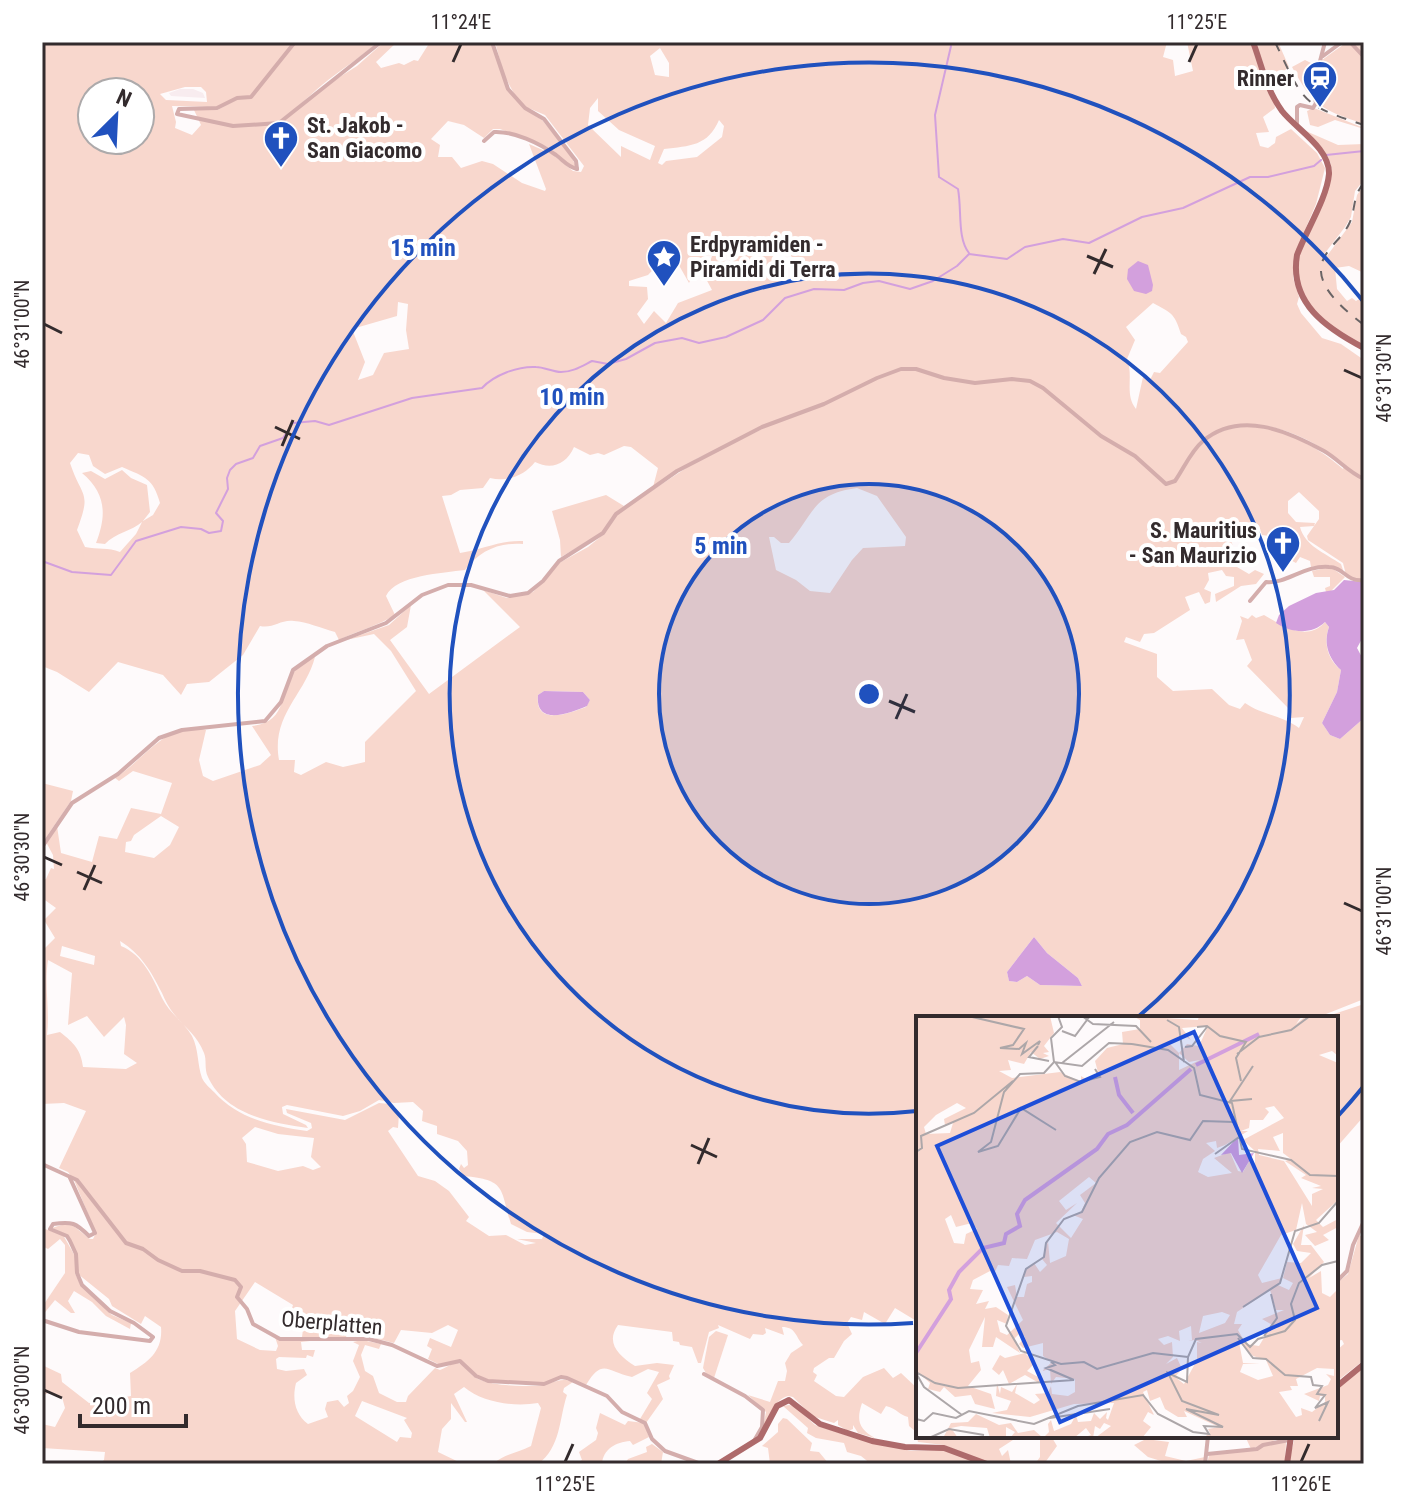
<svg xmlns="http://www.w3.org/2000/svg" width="1406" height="1506" font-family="'Roboto Condensed',sans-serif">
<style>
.built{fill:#f8ecef}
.green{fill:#f8d7cd;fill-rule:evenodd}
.water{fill:#d3a0dd}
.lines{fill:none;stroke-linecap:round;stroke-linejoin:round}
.stream{stroke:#d3a0dd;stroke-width:2}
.minor{stroke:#d4adac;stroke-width:4}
.major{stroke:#ae6a6b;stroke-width:6}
.rail{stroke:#6a6465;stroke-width:2;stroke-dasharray:10 10;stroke-linecap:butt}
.ticks{fill:none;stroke:#332b2d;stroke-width:3}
.ring{fill:none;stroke:#2051be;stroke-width:4}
.labels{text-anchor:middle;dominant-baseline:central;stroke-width:8;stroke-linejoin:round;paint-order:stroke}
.poi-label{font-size:22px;font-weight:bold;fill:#332b2d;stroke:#fff;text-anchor:end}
.street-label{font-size:22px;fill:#332b2d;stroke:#fff}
.inset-river{fill:none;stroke:#d3a0dd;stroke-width:4}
.inset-road{fill:none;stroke:#ada7a9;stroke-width:2}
.view{fill:#1d4ed8;fill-opacity:0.15;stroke:#1d4ed8;stroke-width:4}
.inset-edge{fill:none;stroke:#332b2d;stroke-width:4}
.centre{fill:#2051be;stroke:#fff;stroke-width:4}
.ring-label{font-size:24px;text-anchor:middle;font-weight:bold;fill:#2051be;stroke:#fff;stroke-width:8;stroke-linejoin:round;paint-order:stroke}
.neatline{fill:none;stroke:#332b2d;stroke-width:3}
.ticks-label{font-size:20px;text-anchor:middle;fill:#332b2d}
</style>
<rect width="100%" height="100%" fill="#fefafb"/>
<path class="built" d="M180 89H193L203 93 205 98 171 96 169 93Z"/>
<g class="green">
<path d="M42 42H378C360 58 340 70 322 85 307 98 294 111 277 122L278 125 327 85 357 66 384 42H397L376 62 381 68 399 63 404 65 414 60 418 61 430 42H491L507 90 525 109 542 120 568 151 576 166 572 167 550 148 500 129H493L484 138 464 125 448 121 431 139 440 145 438 157H452L461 168 482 161 493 164 522 183 545 191 546 189 529 144 552 154 573 171 581 172 584 166 545 115 526 107 517 99 504 75 495 42H1167L1163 57 1173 60 1175 76 1193 71 1187 42H1278L1289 67 1271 81 1275 108 1263 117 1269 132 1256 133 1260 146 1268 148 1275 143 1276 137 1291 129 1317 153 1325 168 1316 204 1294 256 1293 278 1299 297 1297 304 1301 313 1322 338 1341 344 1364 360V579L1355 580 1346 575 1343 563 1308 540 1307 536 1314 526 1300 527C1305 546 1325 553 1341 564L1344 573C1333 564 1324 566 1311 567L1310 561 1300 557 1296 563 1279 554 1284 542 1275 537 1262 535 1260 529 1256 526 1244 532 1236 530 1230 538 1233 546 1229 552 1237 567 1249 574 1255 570 1264 574 1256 584 1241 586 1216 602 1215 594 1234 586V577L1226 576 1222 570 1208 573 1209 580 1204 589 1211 592 1210 602 1205 604 1199 592 1185 597 1190 610 1154 633 1144 634 1140 642 1126 637 1124 642 1157 654V677L1173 691 1212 689 1229 705 1240 709 1245 703C1262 715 1282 715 1299 728L1304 717 1291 718 1288 708 1247 666 1252 660 1244 639 1236 640 1242 621 1240 616 1248 619 1252 615 1256 618 1264 615C1281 625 1307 643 1325 622L1329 627C1323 643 1328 660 1341 670L1337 692 1322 723 1330 735 1340 739 1364 718V999L1316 1018H918V1322L895 1308 885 1324 864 1312 862 1320 851 1317 847 1323 852 1334 844 1341 834 1358H829L814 1368 813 1372 817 1375 814 1381 836 1396 844 1397 863 1377 884 1368 893 1378 901 1373 918 1389V1436H1019L999 1449 1002 1456 1008 1450 1011 1464H991L944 1445 918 1442 915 1431 909 1426 908 1417C899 1415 898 1409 886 1406L881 1414 862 1403C856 1421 859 1429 875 1438L858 1433 853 1425V1429L848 1431 838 1425V1420L834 1423 812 1416 793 1397 788 1396C769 1402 769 1424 756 1438L763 1427 766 1412 748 1395 770 1402 778 1381H785L787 1371 785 1363 791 1353 803 1345C795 1336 796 1327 782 1327L784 1335 765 1328 766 1333 763 1335 753 1334 750 1339 718 1325 719 1328 709 1332 701 1363H698L692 1347 680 1345 679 1342 673 1341 672 1332 618 1325C605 1343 619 1356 635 1366L657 1363 674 1365 669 1376 670 1379 657 1385 663 1399 646 1423 640 1419 652 1399 647 1393 659 1372 648 1369 632 1377C607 1372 603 1357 586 1385L562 1376 549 1383 487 1380 477 1376 460 1360 440 1365 428 1359 432 1349 427 1346 430 1338 451 1347 458 1330 448 1325 432 1333 401 1330 394 1343 374 1338 369 1321 359 1315 352 1320 353 1326 347 1331 346 1338 302 1337 304 1322 289 1317 293 1305 255 1282 235 1311 237 1339 260 1350 276 1351 278 1346 275 1337 286 1341 319 1340 301 1342 302 1350H315L313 1357 307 1355 306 1358 279 1357 276 1359 277 1369 286 1371 304 1369 307 1375 296 1383C292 1399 295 1414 308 1424L328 1417 325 1409 327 1402 338 1400 344 1407 349 1403 347 1396 353 1391 360 1377 353 1361 359 1345 353 1342 362 1340 381 1344 379 1349 365 1345 361 1355 365 1371 373 1376 379 1393 397 1402H406L408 1396 435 1368 440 1370C445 1368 454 1362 458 1363 464 1364 471 1376 478 1379 494 1386 518 1386 536 1386 550 1386 559 1376 573 1382L564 1388 563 1392 567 1395C559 1419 561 1447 538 1464H493C504 1454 517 1453 531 1446L541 1408 538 1403C515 1407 483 1403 464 1387L454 1394 467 1422H465L451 1403V1419L442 1429 438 1452 463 1464H99L104 1460 105 1452 42 1448V1424L55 1427 65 1408 62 1397 48 1393 42 1396V1365L61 1374 62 1382 89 1403 131 1396 130 1373C149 1361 163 1351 161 1327L145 1316 141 1324 112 1306 109 1299 78 1274C77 1250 76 1237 52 1228 74 1220 73 1227 90 1239H93L96 1233 74 1180 68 1172 59 1168 86 1111 64 1103 42 1104V967L44 966 42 951 55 938 44 920 56 908 42 898V880L46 879 51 868 54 869 53 855 46 842 57 826 61 853 92 862 99 836 117 839 131 808 161 814 172 783 133 771 119 781 115 778C144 760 168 719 206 730L199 760 203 776 213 781 260 765 271 755 252 726C289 722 279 690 294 672 299 665 308 660 315 657 305 695 271 715 279 760H295L294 772 301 775 326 762 343 767 365 762V742L416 691 391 651 374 634 346 640 389 625 411 605 407 627 390 640 429 694 520 627 483 590 507 598 533 592 559 563 588 547 604 534 616 514 700 459 770 425 698 458 653 487 658 468 631 447 624 446 604 455 598 453 590 455 574 447C566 465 551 470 535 462 524 476 507 482 490 478L483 488 460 490 451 495 442 496 460 553C482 550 500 540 523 541V544C499 542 479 551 465 570 443 573 396 575 386 596L395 615C378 626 357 631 339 640L335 632C321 628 307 622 294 621 281 619 273 629 260 626L243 655 209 682 187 684 181 695 163 675 118 662 89 692 57 672 42 666ZM660 48 669 63V77L655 75 650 56ZM185 87H201L206 92 207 102 166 100 160 94ZM92 92H140V140H92ZM248 96 250 99H238L217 110H194L201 125 192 135 175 128 176 122 172 106 217 107 236 97ZM598 98V111L619 130 655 146 650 160 621 146V157L588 125 590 108ZM719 120 724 126 722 137 697 157 666 161 662 165 658 163 664 149C690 146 708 146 719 120ZM776 236 785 243 797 268 794 275 786 282 775 266 770 244ZM708 255 712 256 705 277 712 290 678 303 666 323 654 311 644 324 637 314 648 299 647 287 629 286V281L648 275 666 256 676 260 689 283 700 260ZM727 257 738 272 741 270 752 274 753 281 737 279 730 275 725 261ZM398 302 408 304 406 330 409 349 384 353 373 375 358 380 365 362 352 329 397 316ZM1153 303C1171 313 1174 312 1181 334L1186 337 1188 342 1160 373 1154 372 1150 380 1143 377 1136 409C1124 394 1134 377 1127 359L1135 340 1126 327ZM1011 378 1030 380 1043 387 1102 435 1136 455 1166 483 1174 481C1183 468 1191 451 1203 440 1243 405 1311 435 1345 465L1343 469C1308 438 1247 408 1205 441 1192 451 1185 469 1176 482L1165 485 1135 457 1101 436 1042 388 1030 382 1011 379 989 381ZM78 453 89 455 93 466 105 474 122 467C145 477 153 478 160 503L153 515 143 521 150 512 147 485 131 478 122 470 105 479 91 471 82 473C106 493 107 515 96 543L105 544C115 533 132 531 142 522L136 534 120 552C108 547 98 550 85 547L77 530C92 490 82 499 70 463ZM857 488 877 496 906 537 905 546 863 548 852 560 830 593 810 591 796 580 776 570 769 537H774L781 543H789C815 512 813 494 857 488ZM1299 492 1319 511V519L1314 526 1315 523 1296 522 1288 513V501ZM544 691 583 692 590 700 586 707C570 713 534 727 538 695ZM161 816 179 827 170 845 154 858 125 852 126 842 131 841 134 835ZM1034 937 1047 953 1078 978 1082 986 1040 985 1027 976 1017 982 1009 981 1007 972ZM120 941C141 954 151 971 162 993 165 1000 169 1008 174 1014 185 1028 197 1035 204 1053 207 1060 204 1069 208 1077 225 1114 270 1123 308 1128L306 1125 283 1114 282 1107 287 1105 343 1116 360 1111 379 1100 394 1103 413 1102 423 1111 422 1121 437 1126V1134L458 1141 467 1151 468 1165 464 1168 461 1164 459 1169 464 1176C507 1180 500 1189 511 1224L527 1232 544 1234 542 1239H517L536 1243 525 1245 506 1235 489 1236 466 1221 469 1217 449 1191 435 1181 418 1176 388 1131 393 1127 398 1128 399 1114 390 1104 379 1103 345 1120 286 1109 287 1113 311 1123 312 1128 307 1131C273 1126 238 1119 214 1092 210 1088 204 1083 202 1078 197 1064 199 1050 192 1036 183 1021 170 1014 162 998 153 978 143 955 121 946ZM62 946 95 956 94 965 60 956ZM48 960 72 973 68 1025 87 1016 104 1037 124 1017 126 1025 124 1054 137 1063 126 1069 83 1067C81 1050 74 1043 60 1032L47 1035C50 1010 44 986 48 960ZM255 1127 278 1134 314 1138 311 1157 321 1167 313 1170 303 1166 278 1171 247 1162 246 1144 242 1138ZM362 1401 407 1418 404 1420 412 1433 411 1438 400 1437 397 1442 355 1416Z"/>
<path d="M1347 42 1362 46 1364 50V124C1321 109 1314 107 1292 67L1305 60 1315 65Z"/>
<path d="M1314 108 1364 128V129L1335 120 1318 127 1310 125 1307 111Z"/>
<path d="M1299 128 1338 145 1364 144V180L1355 191 1351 217 1345 227 1322 257 1324 260 1352 222 1357 195 1364 185V273L1349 266 1335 268 1337 289 1347 301 1352 298 1356 301 1364 296V348C1328 327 1287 301 1300 253 1305 236 1314 218 1321 201 1325 191 1334 176 1331 165 1328 150 1310 138 1299 128Z"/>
<path d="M606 495 624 506 611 518 602 533 561 557 560 540 552 511Z"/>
<path d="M1326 568 1333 569 1345 577 1330 592H1326L1325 588 1330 586V577H1314L1312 571Z"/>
<path d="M42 783 73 791 71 801 45 839 42 831Z"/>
<path d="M1364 1004V1116L1336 1148V1018H1322Z"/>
<path d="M42 1228 63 1235 75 1256V1273L80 1284 112 1315 131 1323 130 1329 106 1316 92 1302 74 1291 68 1301 75 1313H71L55 1300 42 1316V1307L65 1273V1245L60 1239 48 1249 42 1246Z"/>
<path d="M1359 1235 1364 1238V1360L1336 1382V1351L1344 1344 1342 1340 1336 1341V1284L1348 1274Z"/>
<path d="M716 1331 728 1335 714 1378 706 1373 703 1368 709 1337Z"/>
<path d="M1364 1367V1464H1288L1295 1437 1336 1436V1390Z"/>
<path d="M789 1405 794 1406 815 1425 849 1436 911 1451 943 1450 982 1464H871L861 1456 847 1452 844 1443 816 1438 807 1433 808 1428 783 1406Z"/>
<path d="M600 1413 625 1425 628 1421 644 1423 649 1437 633 1445 630 1441C616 1442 603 1449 602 1464H575L582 1460 579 1452 596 1440 598 1433 596 1428Z"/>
<path d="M783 1418 787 1419 812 1443 810 1451 819 1452 829 1464H770L768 1448 762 1446 778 1432V1424Z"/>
<path d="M1040 1436H1051L1057 1446 1044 1464H1035L1040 1457Z"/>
<path d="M1245 1436H1286L1251 1449Z"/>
<path d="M1146 1439 1169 1442 1165 1456 1186 1461 1205 1457 1203 1464H1161V1461L1148 1457 1134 1445Z"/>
<path d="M1286 1442 1285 1464H1207L1209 1455 1258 1450 1265 1445Z"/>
<path d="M652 1444 663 1452 661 1464H625L628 1459 647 1452 646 1447Z"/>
</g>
<g class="water">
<path d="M1138 261 1148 265 1153 285 1152 291 1146 294 1134 291 1127 279 1128 269Z"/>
<path d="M1344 580 1364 582V635L1357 648 1364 661V718L1340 739 1330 735 1322 723 1337 692 1341 670C1329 659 1323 644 1329 627L1325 622C1312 635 1291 633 1276 623L1279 615 1289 606 1316 593 1334 590Z"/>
<path d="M544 691 583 692 590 700 587 706C570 713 535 727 538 695Z"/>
<path d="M1034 937 1047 953 1078 978 1082 986 1040 985 1027 976 1017 982 1009 981 1007 972Z"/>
</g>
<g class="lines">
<g class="stream">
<path d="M951 46 935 115 939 177 958 189C962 210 957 238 969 253"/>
<path d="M1326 155 1364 151"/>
<path d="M42 561 72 572 111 575 136 541 181 527 201 529 209 533 221 531 223 521 216 513 228 489 227 478 230 470 236 464 253 458 260 446 283 438 293 423 315 421 329 425 412 398 482 388C494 375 518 366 536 367 544 367 553 372 561 372 573 372 582 366 592 361L608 364 626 359 655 343 682 338 699 343 726 337 763 320 785 298 814 289 844 290 863 283 879 281 910 289 933 281 957 266 969 254 1007 259 1025 247 1063 239 1089 243 1142 217 1183 208 1250 177H1268L1314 166 1321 160"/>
</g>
<g class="minor">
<path d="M295 42 251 97 237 98 217 108 179 109 177 114 233 126 279 123 381 42"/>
<path d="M492 42 508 89 525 108 544 119 576 161 577 169"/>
<path d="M1350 42 1364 57"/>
<path d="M1323 56 1342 42"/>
<path d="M1297 125V107L1300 105 1313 108 1316 103 1313 88 1325 42"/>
<path d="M484 141 494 132C514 131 539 143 556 155 564 161 568 167 577 169"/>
<path d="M1250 601 1266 582C1287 584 1304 565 1329 567 1344 567 1345 582 1364 580"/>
<path d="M42 847 72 803 118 774 159 738 182 730 265 721 281 702 293 670 327 646 386 623 422 595 448 585H471L510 596 528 593 543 581 559 561 603 533 616 514 677 471 762 427 824 404 877 378 901 369H916L944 378 975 383 1012 379 1030 381 1043 388 1101 436 1135 456 1166 484 1175 481C1184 468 1191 451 1203 441 1240 410 1288 431 1324 451 1338 459 1348 472 1364 479"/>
<path d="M42 1164 77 1180 126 1243 143 1249 158 1260 182 1271H200L235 1280 241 1287 237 1297 247 1309 253 1324 280 1339H369L392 1345 437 1366 460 1361 476 1376 488 1381 544 1384 561 1377 567 1378 607 1396 622 1412 645 1423 652 1439 665 1451 701 1464"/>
<path d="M1336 1282 1347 1271 1353 1245 1364 1221"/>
<path d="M42 1320 79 1332 150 1341 153 1337 134 1323 110 1311 82 1285 77 1273 76 1254 70 1241 67 1236 50 1229 53 1224C72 1221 76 1223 89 1236L95 1233 70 1178"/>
<path d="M704 1374 745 1396 763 1410 762 1427 754 1441"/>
<path d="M1207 1454 1257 1449 1263 1445 1289 1440"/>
<path d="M1205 1464 1208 1436"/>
</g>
<g class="major">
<path d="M1253 42C1262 66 1266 89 1282 111 1296 129 1330 148 1329 174 1327 198 1306 231 1297 255 1289 303 1326 328 1364 348"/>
<path d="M1336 1387 1364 1364"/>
<path d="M718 1464 760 1438 777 1406 789 1400 820 1424 872 1441 905 1447 944 1448 987 1464"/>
<path d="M1287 1464 1291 1436"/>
</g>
<g class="rail">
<path d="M1275 42C1304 102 1300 104 1364 125"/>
<path d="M1364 183C1352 196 1356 210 1349 224 1343 237 1329 246 1323 260 1312 285 1347 312 1364 325"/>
</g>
</g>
<path class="ticks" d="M453 62 461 44M1189 62 1197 44M1087 256 1113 267M1094 274 1106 249M44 324 62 333M1344 370 1362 378M275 427 300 439M282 446 293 420M889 701 915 712M896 719 907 694M44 857 62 865M77 872 102 883M84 890 95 865M1344 903 1362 911M691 1145 717 1157M698 1164 709 1138M44 1390 62 1398M565 1462 573 1444M1301 1462 1309 1444"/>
<circle cx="869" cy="694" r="210" fill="#2051be" fill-opacity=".12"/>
<g class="ring">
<circle cx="869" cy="694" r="210"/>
<path d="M917 1111A420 420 0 1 1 1139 1016"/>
<path d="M1363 1087A631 631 0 0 1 1338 1116M913 1323A631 631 0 1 1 1363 301"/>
</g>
<defs>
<g id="station-pin" transform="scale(1.8)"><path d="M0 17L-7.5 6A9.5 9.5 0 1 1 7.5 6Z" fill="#2051be" stroke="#fff"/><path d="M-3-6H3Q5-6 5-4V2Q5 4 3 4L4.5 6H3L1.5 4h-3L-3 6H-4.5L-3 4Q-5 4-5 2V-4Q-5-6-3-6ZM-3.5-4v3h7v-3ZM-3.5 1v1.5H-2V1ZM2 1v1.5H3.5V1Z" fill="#fff"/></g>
<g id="church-pin" transform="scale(1.8)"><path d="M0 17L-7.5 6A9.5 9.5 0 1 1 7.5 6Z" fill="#2051be" stroke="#fff"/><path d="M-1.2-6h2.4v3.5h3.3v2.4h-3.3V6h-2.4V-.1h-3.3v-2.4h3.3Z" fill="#fff"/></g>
<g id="sight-pin" transform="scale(1.8)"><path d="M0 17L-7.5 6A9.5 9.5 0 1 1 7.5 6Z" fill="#2051be" stroke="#fff"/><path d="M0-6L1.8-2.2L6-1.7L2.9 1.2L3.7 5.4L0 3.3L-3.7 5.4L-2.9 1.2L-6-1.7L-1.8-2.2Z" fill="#fff"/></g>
</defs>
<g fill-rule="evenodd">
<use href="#station-pin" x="1320" y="78"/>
<use href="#church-pin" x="281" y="138"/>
<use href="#sight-pin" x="664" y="257"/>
<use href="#church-pin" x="1283" y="543"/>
</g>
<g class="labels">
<g class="poi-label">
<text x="1294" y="78">Rinner</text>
<text x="307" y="125" text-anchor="start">St. Jakob -<tspan x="307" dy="25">San Giacomo</tspan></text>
<text x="690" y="244" text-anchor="start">Erdpyramiden -<tspan x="690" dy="25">Piramidi di Terra</tspan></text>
<text x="1257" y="530">S. Mauritius<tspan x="1257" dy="25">- San Maurizio</tspan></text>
</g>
<g class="street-label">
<text transform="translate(332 1323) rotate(5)">Oberplatten</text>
</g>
</g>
<g transform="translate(916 1016)">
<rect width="422" height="422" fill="#fefafb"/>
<path d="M0 0H134L138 17 128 30 133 36 127 37 133 40 124 43 115 36 108 48 92 44 95 54 83 55 96 62 144 56 165 66V60L173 65 183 60 179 45 191 32 207 28 206 16 224 13V4L217 0 282 4 283 0H386L380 8 390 0H422V40L416 35 403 39 422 47V184L400 204 407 211 422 203V211L407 219 413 224 399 230 389 219 401 216 390 208 386 187 380 214 365 219 342 259 346 267 366 262 362 269 373 274 377 267 367 262 371 246 385 247 395 237 381 235 377 228 388 209 385 229H395L408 246 393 262 405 255 406 277 414 281 422 273V422H287L294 417 292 413 303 411 268 395 271 401H262L249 393 244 381 234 385 231 374 227 376 238 399 232 396 227 405 235 411 226 422H179L195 410 188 407 184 413 179 410 177 422H166L175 419 170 412 158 422H94L99 416 90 411V422H74L71 412 45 410 35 412 42 422H27L35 407 52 406 60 398 83 409 95 407 102 417 118 414 127 422 133 416 132 408 135 404 138 415 155 408 160 399 162 406 175 405 178 397 184 403 191 396 190 402 192 404 198 387 158 388 114 401 76 397 91 394 95 385 80 380 81 367 84 378 85 371 96 376 101 368 99 377 118 388 124 384 119 378 132 377 135 370 136 378 152 380 159 376V363L140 361 135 368 134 353 126 355 136 346 127 340V327L107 332 103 328 109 321 104 317 98 323 104 337 80 321 77 331H66L69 301 53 334 55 347 63 345 65 354 52 370 75 378 79 393 59 388 55 379 39 381 28 371 24 376 12 373 14 367 0 355ZM292 10 283 30 271 28 263 37 273 46 284 44 263 54V37L254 28 267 19 275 24 266 12ZM41 87 50 92 28 103 29 109 37 107 34 117 10 118 8 111 20 99ZM358 90 368 102 327 124V132L329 126 339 135V149L335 142 327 156 322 155 314 136 298 142 316 157 292 161 282 156 287 143 299 135 290 127 300 125 301 132 309 129 332 115H325L333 112 334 104H347L353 96 349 92ZM367 117V137L375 143 369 145 390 159 385 162 405 170 396 172 407 173 396 178V190L368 145 343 139 342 133 364 135 357 121ZM173 161 180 167 164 179 169 187 164 198 157 199 167 203 155 222 140 207 161 187 150 194 143 185ZM35 199 40 211 56 207 61 213 50 218 48 228 38 227 29 203ZM141 216 153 223 150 240 134 247 132 225 126 243 131 249 124 256 118 247 110 253 108 261 116 260V266L111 268 108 281H101L99 269 91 271 107 304 91 319 84 316 81 304 91 308 92 299 80 291 69 293 73 285 60 288 67 274 54 273 57 264 74 255 78 258 82 249 93 250 96 242 111 243 119 224ZM354 274 360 294H368L346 303 362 312 352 315 343 330 330 328 322 314 326 308H318L321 296ZM306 296 314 299 309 307 283 317 287 300ZM275 310 276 324 272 325 279 324 286 327 281 326V344L268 368 259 361 266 353 261 342 250 348 257 341 256 326 248 329 242 323 252 320 264 325 263 315ZM323 326 337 340 350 344 357 360 342 364 324 356 327 348 344 347H327ZM401 352 418 353V360L410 358 415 363 412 369 388 378 403 385 404 380H409V386L396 396 385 392 386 399 380 401 363 376 376 374 374 370H382L380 363ZM109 337 119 347 111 355 124 362 123 367 109 359 93 368 87 354 83 359 76 353 84 339 89 342Z" fill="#f8d7cd" fill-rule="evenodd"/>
<path d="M322 121 323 139 338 137 326 157 315 137 305 139Z" fill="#d3a0dd"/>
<path class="inset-river" d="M280 49 343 18M199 61 203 79 217 97M0 337 35 283 33 274 43 256 67 232 88 227 90 218 104 210 101 198 109 184 181 133 192 118 211 109 275 53"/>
<path class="inset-road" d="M52 0 108 13 97 29 84 32 103 33 110 27 106 38 124 25 122 29M166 0 177 8 220 10 235 26M251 4 263 11 268 46M281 11 291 10 304 20 330 26 320 42 325 65M146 15 159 20 174 0M216 28 252 34 278 52 284 79 316 87 326 133 375 144 394 159 422 160M122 30 113 41 133 45M269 31 276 30 291 11M321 38 343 21 375 14 394 0M138 46 135 22 146 11 142 0M139 46 149 60 165 66 184 61 179 53M146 47 198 6M336 83 314 85 337 50M140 114 105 92 82 130 62 136 75 126 88 76 104 58 128 57 138 46 166 50 193 27 216 28M0 136 6 132 5 120 58 97 97 65M299 138 323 121M327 291 364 267 379 215 403 207 422 185M348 320 361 302 355 278M322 322 337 342 350 343 369 359 395 361 397 369 406 370 401 378 409 379 399 392 412 386 403 405M272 341 237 337 181 353 168 346 145 348 105 335 90 310 110 253 128 241 130 227 148 203 166 196 183 162 214 126 241 116 274 124 287 105 318 106M0 356 19 367 42 372 158 364 130 352 139 349 133 344M0 357 8 371 46 399M134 402 194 393M0 403 8 405 17 397 40 402 53 395 118 408 162 390 227 379 242 398 277 416 293 418 288 410 307 411 270 393 303 399 266 385 252 357 271 366 272 341 280 323 321 318 334 331 342 323 369 315 379 304 375 288 383 267 406 249 422 245M13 422 33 413 68 419"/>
<path class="view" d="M278 16 401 292 144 406 21 130Z"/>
<rect width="422" height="422" class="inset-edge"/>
</g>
<circle cx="869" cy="694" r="12" class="centre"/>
<g class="ring-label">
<text x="423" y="256">15 min</text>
<text x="572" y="405">10 min</text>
<text x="721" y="554">5 min</text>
</g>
<rect width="1406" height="1506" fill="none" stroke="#ffffff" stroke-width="88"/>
<g transform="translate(116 116) rotate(24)"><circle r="38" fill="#ffffff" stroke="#adaaab" stroke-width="2"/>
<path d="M0-6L14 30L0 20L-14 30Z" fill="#2051be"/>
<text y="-12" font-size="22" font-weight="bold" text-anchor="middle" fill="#332b2d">N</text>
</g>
<path d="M80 1414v12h106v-12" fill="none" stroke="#332b2d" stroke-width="4"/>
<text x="92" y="1414" font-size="24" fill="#332b2d" stroke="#ffffff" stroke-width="6" paint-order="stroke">200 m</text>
<rect x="44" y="44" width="1318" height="1418" class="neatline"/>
<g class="ticks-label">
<text x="461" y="29">11°24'E</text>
<text x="1197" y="29">11°25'E</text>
<text transform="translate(22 324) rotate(-90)" y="7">46°31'00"N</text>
<text transform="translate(1384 378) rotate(-90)" y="7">46°31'30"N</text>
<text transform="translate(22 857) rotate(-90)" y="7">46°30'30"N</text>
<text transform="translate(1384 911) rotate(-90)" y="7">46°31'00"N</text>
<text transform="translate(22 1390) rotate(-90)" y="7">46°30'00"N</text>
<text x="565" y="1491">11°25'E</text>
<text x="1301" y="1491">11°26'E</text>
</g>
</svg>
